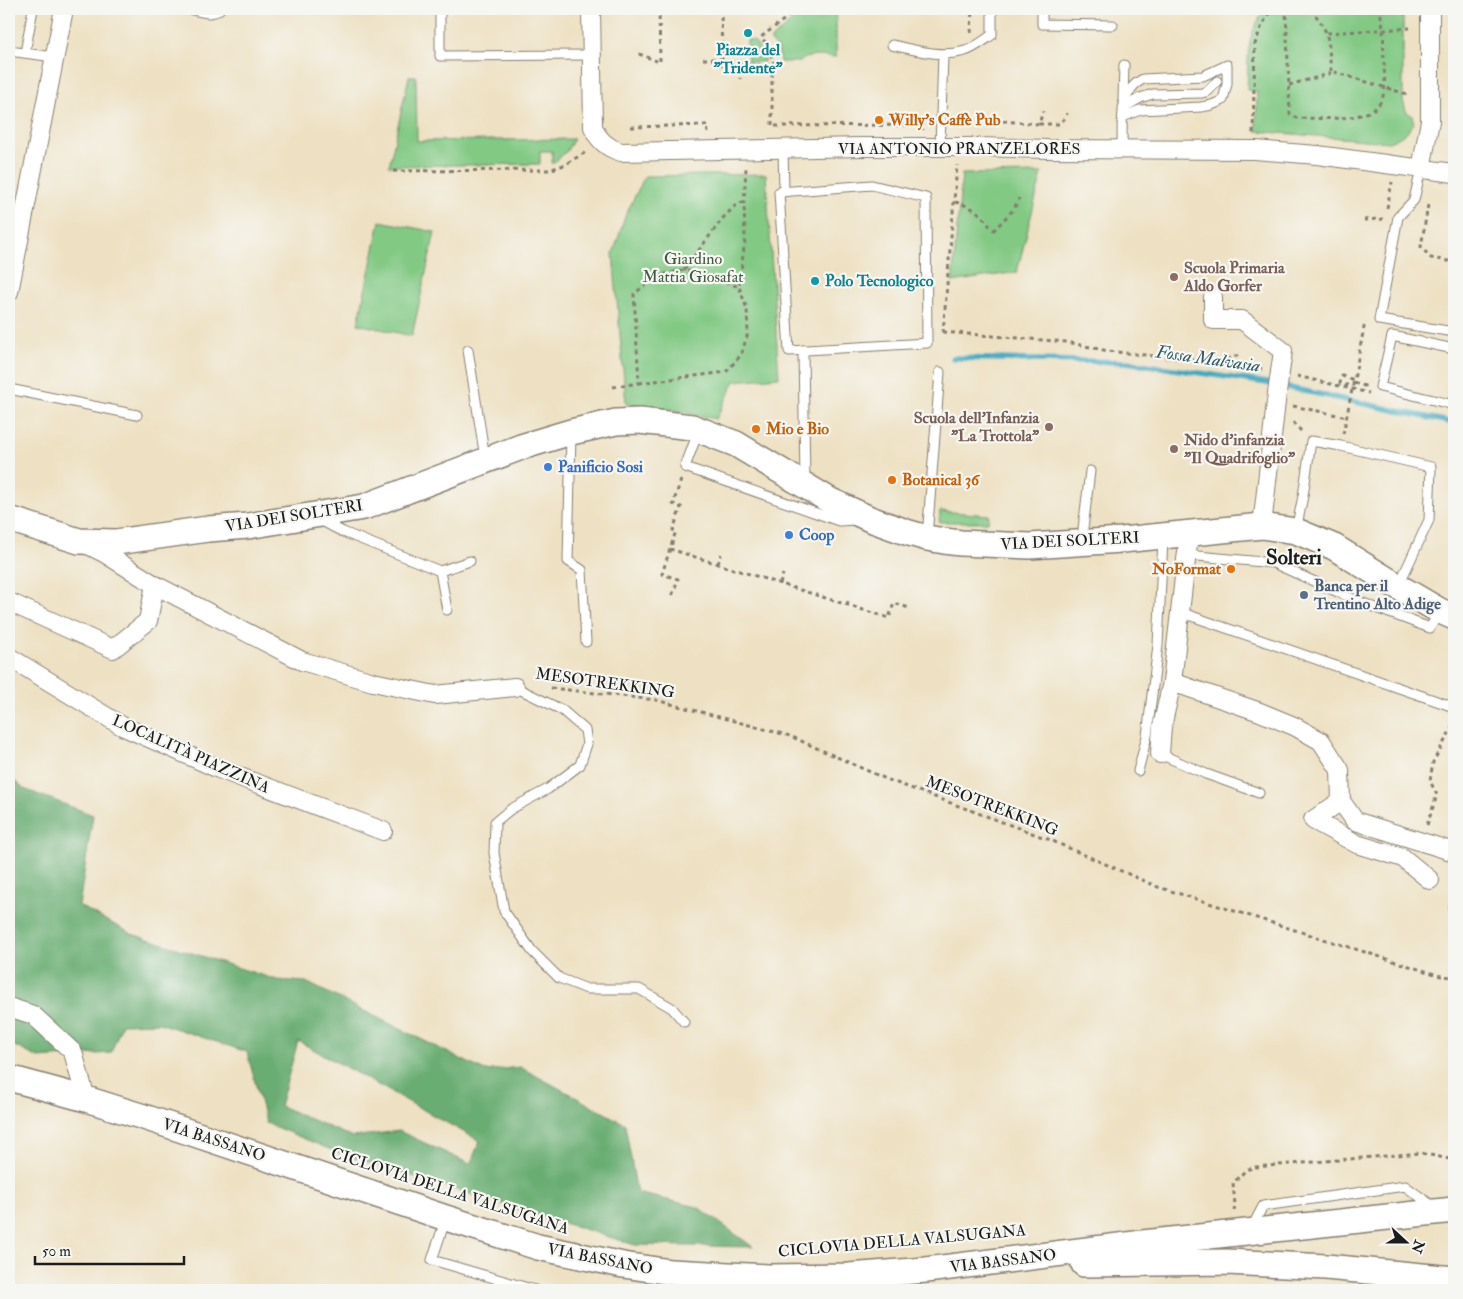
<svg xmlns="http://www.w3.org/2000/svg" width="1463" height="1299" font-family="'IM FELL Double Pica',serif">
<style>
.green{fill:#82c984;stroke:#4f7250}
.forest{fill:#69ad72;stroke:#426447;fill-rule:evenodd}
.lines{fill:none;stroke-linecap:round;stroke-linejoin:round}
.stream{stroke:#41a9c1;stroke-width:5.5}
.lane-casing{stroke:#857e70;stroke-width:11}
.street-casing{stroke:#857e70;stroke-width:20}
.secondary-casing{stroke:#857e70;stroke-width:28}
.path{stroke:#857e70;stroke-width:3;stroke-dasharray:4 4;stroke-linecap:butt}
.lane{stroke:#fff;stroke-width:9}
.street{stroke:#fff;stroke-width:18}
.secondary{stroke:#fff;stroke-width:25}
.street-bridge-casing{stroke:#857e70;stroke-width:20;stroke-linecap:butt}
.path-bridge{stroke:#857e70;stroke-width:3;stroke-dasharray:4 4;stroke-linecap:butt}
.street-bridge{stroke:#fff;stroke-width:18}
.culture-dot{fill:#0f9aa8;stroke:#f6f6f2;stroke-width:2}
.food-dot{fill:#e8710a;stroke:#f6f6f2;stroke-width:2}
.education-dot{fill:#8d6e63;stroke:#f6f6f2;stroke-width:2}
.shop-dot{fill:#3f7fe0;stroke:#f6f6f2;stroke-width:2}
.service-dot{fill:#5c6f8a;stroke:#f6f6f2;stroke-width:2}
.labels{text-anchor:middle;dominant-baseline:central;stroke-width:4.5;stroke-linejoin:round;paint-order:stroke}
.culture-label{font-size:16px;font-weight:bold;fill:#0d838f;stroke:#f6f6f2}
.food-label{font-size:16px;font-weight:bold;fill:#c56008;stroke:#f6f6f2;text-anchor:start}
.street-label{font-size:16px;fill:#1c1c1c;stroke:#f6f6f2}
.park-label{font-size:16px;fill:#405940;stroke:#f6f6f2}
.education-label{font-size:16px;font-weight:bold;fill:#785e54;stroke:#f6f6f2;text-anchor:start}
.shop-label{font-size:16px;font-weight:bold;fill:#366cbe;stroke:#f6f6f2;text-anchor:start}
.service-label{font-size:16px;font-weight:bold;fill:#4e5e75;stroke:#f6f6f2;text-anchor:start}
.water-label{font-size:18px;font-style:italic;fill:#2d5b66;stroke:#f6f6f2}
.district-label{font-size:21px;font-weight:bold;fill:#1c1c1c;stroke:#f6f6f2}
</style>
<rect width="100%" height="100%" fill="#f6f6f2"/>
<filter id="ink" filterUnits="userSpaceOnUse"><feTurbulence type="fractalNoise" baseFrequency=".02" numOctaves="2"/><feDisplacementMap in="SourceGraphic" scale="10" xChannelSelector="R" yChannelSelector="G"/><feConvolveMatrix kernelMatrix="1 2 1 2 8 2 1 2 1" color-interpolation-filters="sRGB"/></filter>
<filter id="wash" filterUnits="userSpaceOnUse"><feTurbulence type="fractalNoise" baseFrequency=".0096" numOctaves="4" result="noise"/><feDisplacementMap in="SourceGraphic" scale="20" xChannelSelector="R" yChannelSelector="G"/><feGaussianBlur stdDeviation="1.12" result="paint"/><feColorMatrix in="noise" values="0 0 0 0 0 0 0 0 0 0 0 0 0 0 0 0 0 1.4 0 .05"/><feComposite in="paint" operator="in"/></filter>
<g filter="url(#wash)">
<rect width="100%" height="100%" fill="#eee1c3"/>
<g class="green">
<path d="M803 9H836V57C825 57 807 53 800 62H780L778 50 770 40 797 17Z"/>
<path d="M1265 9H1403V100L1406 111 1412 116 1414 123C1408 133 1400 138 1389 142L1256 131 1257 91 1247 90C1248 74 1247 57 1250 42 1252 30 1259 19 1265 9Z"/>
<path d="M747 40 754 41 764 55V62H748Z"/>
<path d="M409 76H416L417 141 574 139 566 152 552 164V151H540V164L389 166Z"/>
<path d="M1042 173 1017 272 952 282 962 174Z"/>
<path d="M766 174 779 377 735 381 716 419 669 409 626 404 613 254 626 214 645 176Z"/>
<path d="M380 221 435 232 412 336 358 324Z"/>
<path d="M940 511 989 515 988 522H939Z"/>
</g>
<path class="forest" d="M9 776 24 789 93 815 79 906 132 934 277 980 306 982 485 1071 520 1067 625 1124 637 1193 698 1207 753 1247 635 1245 341 1154 266 1123 247 1052 159 1023 122 1024 111 1053 38 1058 9 1043ZM298 1041 480 1141 470 1164 399 1131 352 1137 280 1106Z"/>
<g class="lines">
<path class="stream" d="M953 358 1127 362 1267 383 1454 423"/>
</g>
</g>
<g filter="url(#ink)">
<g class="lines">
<g class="lane-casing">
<g id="lane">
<path d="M188 9C199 11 211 17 220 9"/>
<path d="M440 9V56L591 55"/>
<path d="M1042 9V24L1113 25"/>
<path d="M892 45C916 50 941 58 965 51 975 48 983 41 992 35V9"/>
<path d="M9 51 54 57"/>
<path d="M25 53 33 9"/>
<path d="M1123 100 1124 65"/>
<path d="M1123 108 1140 98 1153 94 1202 93 1208 91 1217 81"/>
<path d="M940 147 943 55"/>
<path d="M783 148 784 192"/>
<path d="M1122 149C1123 124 1117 92 1143 79L1203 76 1227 65V84L1223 100 1212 105 1201 107 1140 110 1123 117"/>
<path d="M1421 169 1414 200 1398 217 1379 320 1454 332"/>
<path d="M872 185 926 198 927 343 789 351 779 192Z"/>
<path d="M1454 349 1392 336 1380 387 1454 405"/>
<path d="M468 350 485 458"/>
<path d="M803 350 805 482"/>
<path d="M9 389 137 415"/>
<path d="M698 432 685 467 839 521 855 520"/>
<path d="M571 434 568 561 582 570 586 642"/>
<path d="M320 520 343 532 440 571 447 610"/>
<path d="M1083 529 1090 471"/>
<path d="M1296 530 1303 496 1311 441 1341 446 1431 467 1429 520 1403 576 1398 584"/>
<path d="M927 537 940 372"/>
<path d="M1187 555 1273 563 1360 602 1430 628 1439 612"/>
<path d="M440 571 470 561"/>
<path d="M1180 612 1454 707"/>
<path d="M515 687 562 710 585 730 587 744 580 765 548 789 511 809 495 822 494 853 504 911 532 951 559 978 587 989H639L672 1008 684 1022"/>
<path d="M1160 754 1206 774 1259 793"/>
<path d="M1138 771 1147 736 1158 645 1163 539"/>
<path d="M1454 906V911"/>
<path d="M445 1221 432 1260 535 1290"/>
<path d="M1251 1229 1263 1206 1405 1186 1434 1207"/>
</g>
</g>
<g class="street-casing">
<g id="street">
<path d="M591 9 593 127C598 140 607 148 621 152L862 147H979L1048 149 1255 150 1317 155 1454 173"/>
<path d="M1421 169 1430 121V9"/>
<path d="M9 292 64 9"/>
<path d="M1213 297V320H1242L1283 351 1281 365"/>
<path d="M1262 526 1277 393"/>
<path d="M84 543 104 553 155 585 302 661 373 682 435 695 515 687"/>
<path d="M9 602 113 649 148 621 155 585"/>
<path d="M9 657 122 726 219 769 383 831"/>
<path d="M1172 682 1260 712 1294 726 1321 741 1340 770 1341 801 1355 821 1454 852"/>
<path d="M1160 754 1162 727 1172 682 1189 534"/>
<path d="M1341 801 1313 820 1357 844 1403 858 1430 880"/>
<path d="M9 1007 33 1015 73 1052 86 1099"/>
</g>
</g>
<g class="secondary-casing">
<g id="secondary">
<path d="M9 519 79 541 116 542 208 529 248 526 364 507 521 447 571 432 616 422 640 421 692 427 736 444 829 500 870 519 906 532 927 538 944 541 961 543 1030 546 1122 540 1262 526 1296 531 1334 547 1397 586 1440 611 1454 617"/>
<path d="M9 1078 86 1099 147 1118 446 1218 538 1247 623 1265 671 1272 768 1277 849 1276 926 1270 1143 1243 1454 1210"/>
<path d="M1084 1264 1227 1262 1326 1267 1454 1279"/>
</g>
</g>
<g class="path">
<path d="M659 9 660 61"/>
<path d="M721 9 722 65H741L740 79"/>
<path d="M1306 9 1286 11 1290 114 1297 118C1319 118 1370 123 1381 101 1387 89 1384 75 1384 63 1383 45 1385 26 1379 9"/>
<path d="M1310 9C1331 31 1328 42 1331 71"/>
<path d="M1270 12 1286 11"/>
<path d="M971 33 972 9"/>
<path d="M1327 33 1410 28"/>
<path d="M639 54 657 61"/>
<path d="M703 59H722"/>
<path d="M741 65H769"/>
<path d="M772 65V126L923 125V130"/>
<path d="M774 65 769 47 761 37 785 19 795 9"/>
<path d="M1289 85 1329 74 1331 71 1403 93 1410 94"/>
<path d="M979 119 1039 124 1043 111"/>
<path d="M1039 124H1059L1066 117 1067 113"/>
<path d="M631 127 707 125 708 133"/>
<path d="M1253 133 1255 44 1262 25 1272 9"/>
<path d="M393 171 549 170 564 165 586 152"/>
<path d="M955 202C967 205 978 210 986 221 989 225 990 227 994 230L1014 209 1019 198"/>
<path d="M1428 205 1421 247 1431 258 1454 262"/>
<path d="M1387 208 1392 182"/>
<path d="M1364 220 1383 219"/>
<path d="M684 270 723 218 738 203 744 202"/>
<path d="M943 332 1067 342 1108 351 1246 366 1262 369"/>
<path d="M943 333 957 165"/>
<path d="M1219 361 1240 355"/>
<path d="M1297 376 1369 393"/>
<path d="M639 383 726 372 741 355 748 333 747 309 739 287 745 239 744 202 746 168"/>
<path d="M1354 383 1368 387"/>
<path d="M1353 385 1365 322"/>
<path d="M613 387 639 383 634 294 656 276 684 270 713 277 739 287"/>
<path d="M1346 387 1347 385 1340 383 1342 376 1354 380"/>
<path d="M1293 406 1347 417"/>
<path d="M1293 422 1302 432"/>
<path d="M1343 434 1348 410"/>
<path d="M681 480 673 504 681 507 673 530 676 531 670 549 889 618 894 603 909 608"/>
<path d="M670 549 662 574 678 579 672 596"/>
<path d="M718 564 721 554"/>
<path d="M780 584 783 574"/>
<path d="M847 605 849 598"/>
<path d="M551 688 656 700 790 736 886 779 1048 839 1158 887 1441 976 1454 977"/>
<path d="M1427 825 1437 795 1430 781 1433 762 1454 724"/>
<path d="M1234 1211 1235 1205 1233 1183 1246 1170 1255 1167 1421 1153 1454 1160"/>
<path d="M1010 1290H1018"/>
</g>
<use href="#lane" class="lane"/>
<use href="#street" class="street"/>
<use href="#secondary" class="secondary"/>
<g class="street-bridge-casing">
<path id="street-bridge" d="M1277 393 1281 365"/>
</g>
<path class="path-bridge" d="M1348 410 1353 385"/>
<use href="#street-bridge" class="street-bridge"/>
</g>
</g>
<g class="culture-dot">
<circle cx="748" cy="33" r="5"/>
<circle cx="815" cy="281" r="5"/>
</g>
<g class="food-dot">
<circle cx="879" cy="120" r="5"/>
<circle cx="756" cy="429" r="5"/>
<circle cx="892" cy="480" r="5"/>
<circle cx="1231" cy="569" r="5"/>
</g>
<g class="education-dot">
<circle cx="1174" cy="277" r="5"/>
<circle cx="1049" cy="427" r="5"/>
<circle cx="1174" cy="449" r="5"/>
</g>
<g class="shop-dot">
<circle cx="548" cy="467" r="5"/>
<circle cx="789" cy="535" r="5"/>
</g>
<circle class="service-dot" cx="1304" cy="595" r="5"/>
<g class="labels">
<g class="culture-label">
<text x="748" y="50">Piazza del<tspan x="748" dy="18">"Tridente"</tspan></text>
<text x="825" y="281" text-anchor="start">Polo Tecnologico</text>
</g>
<g class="food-label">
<text x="889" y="120">Willy's Caffè Pub</text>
<text x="766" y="429">Mio e Bio</text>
<text x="902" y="480">Botanical 36</text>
<text x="1221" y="569" text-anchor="end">NoFormat</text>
</g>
<g class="street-label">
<text x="959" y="149">VIA ANTONIO PRANZELORES</text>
<text transform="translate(294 516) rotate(-9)">VIA DEI SOLTERI</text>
<text transform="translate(1070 541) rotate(-3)">VIA DEI SOLTERI</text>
<text transform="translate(605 683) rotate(8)">MESOTREKKING</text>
<text transform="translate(191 754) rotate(24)">LOCALITÀ PIAZZINA</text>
<text transform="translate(992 806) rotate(21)">MESOTREKKING</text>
<text transform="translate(214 1140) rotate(18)">VIA BASSANO</text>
<text transform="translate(450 1191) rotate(18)">CICLOVIA DELLA VALSUGANA</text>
<text transform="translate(902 1241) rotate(-5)">CICLOVIA DELLA VALSUGANA</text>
<text transform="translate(600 1259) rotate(11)">VIA BASSANO</text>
<text transform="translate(1003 1261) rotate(-7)">VIA BASSANO</text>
</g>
<g class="park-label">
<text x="693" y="259">Giardino<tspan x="693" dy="18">Mattia Giosafat</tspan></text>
</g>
<g class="education-label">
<text x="1184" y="268">Scuola Primaria<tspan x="1184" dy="18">Aldo Gorfer</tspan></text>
<text x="1039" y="418" text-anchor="end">Scuola dell'Infanzia<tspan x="1039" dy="18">"La Trottola"</tspan></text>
<text x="1184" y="440">Nido d'infanzia<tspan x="1184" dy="18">"Il Quadrifoglio"</tspan></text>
</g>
<g class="shop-label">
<text x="558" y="467">Panificio Sosi</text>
<text x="799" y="535">Coop</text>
</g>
<g class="service-label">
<text x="1314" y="586">Banca per il<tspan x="1314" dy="18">Trentino Alto Adige</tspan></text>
</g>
<g class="water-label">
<text transform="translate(1208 359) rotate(8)">Fossa Malvasia</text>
</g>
<g class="district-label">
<text x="1294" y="557">Solteri</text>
</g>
</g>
<rect width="1463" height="1299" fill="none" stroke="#f6f6f2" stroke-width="30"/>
<g transform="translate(1406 1242) rotate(111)" stroke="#f6f6f2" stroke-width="4" paint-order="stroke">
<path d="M0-4L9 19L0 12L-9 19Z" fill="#1c1c1c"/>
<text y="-8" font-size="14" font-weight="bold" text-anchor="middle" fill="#1c1c1c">N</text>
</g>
<path d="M35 1256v8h149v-8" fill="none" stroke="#1c1c1c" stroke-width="2.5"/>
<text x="42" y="1256" font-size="15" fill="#1c1c1c" stroke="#f6f6f2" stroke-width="4" paint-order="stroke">50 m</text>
</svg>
